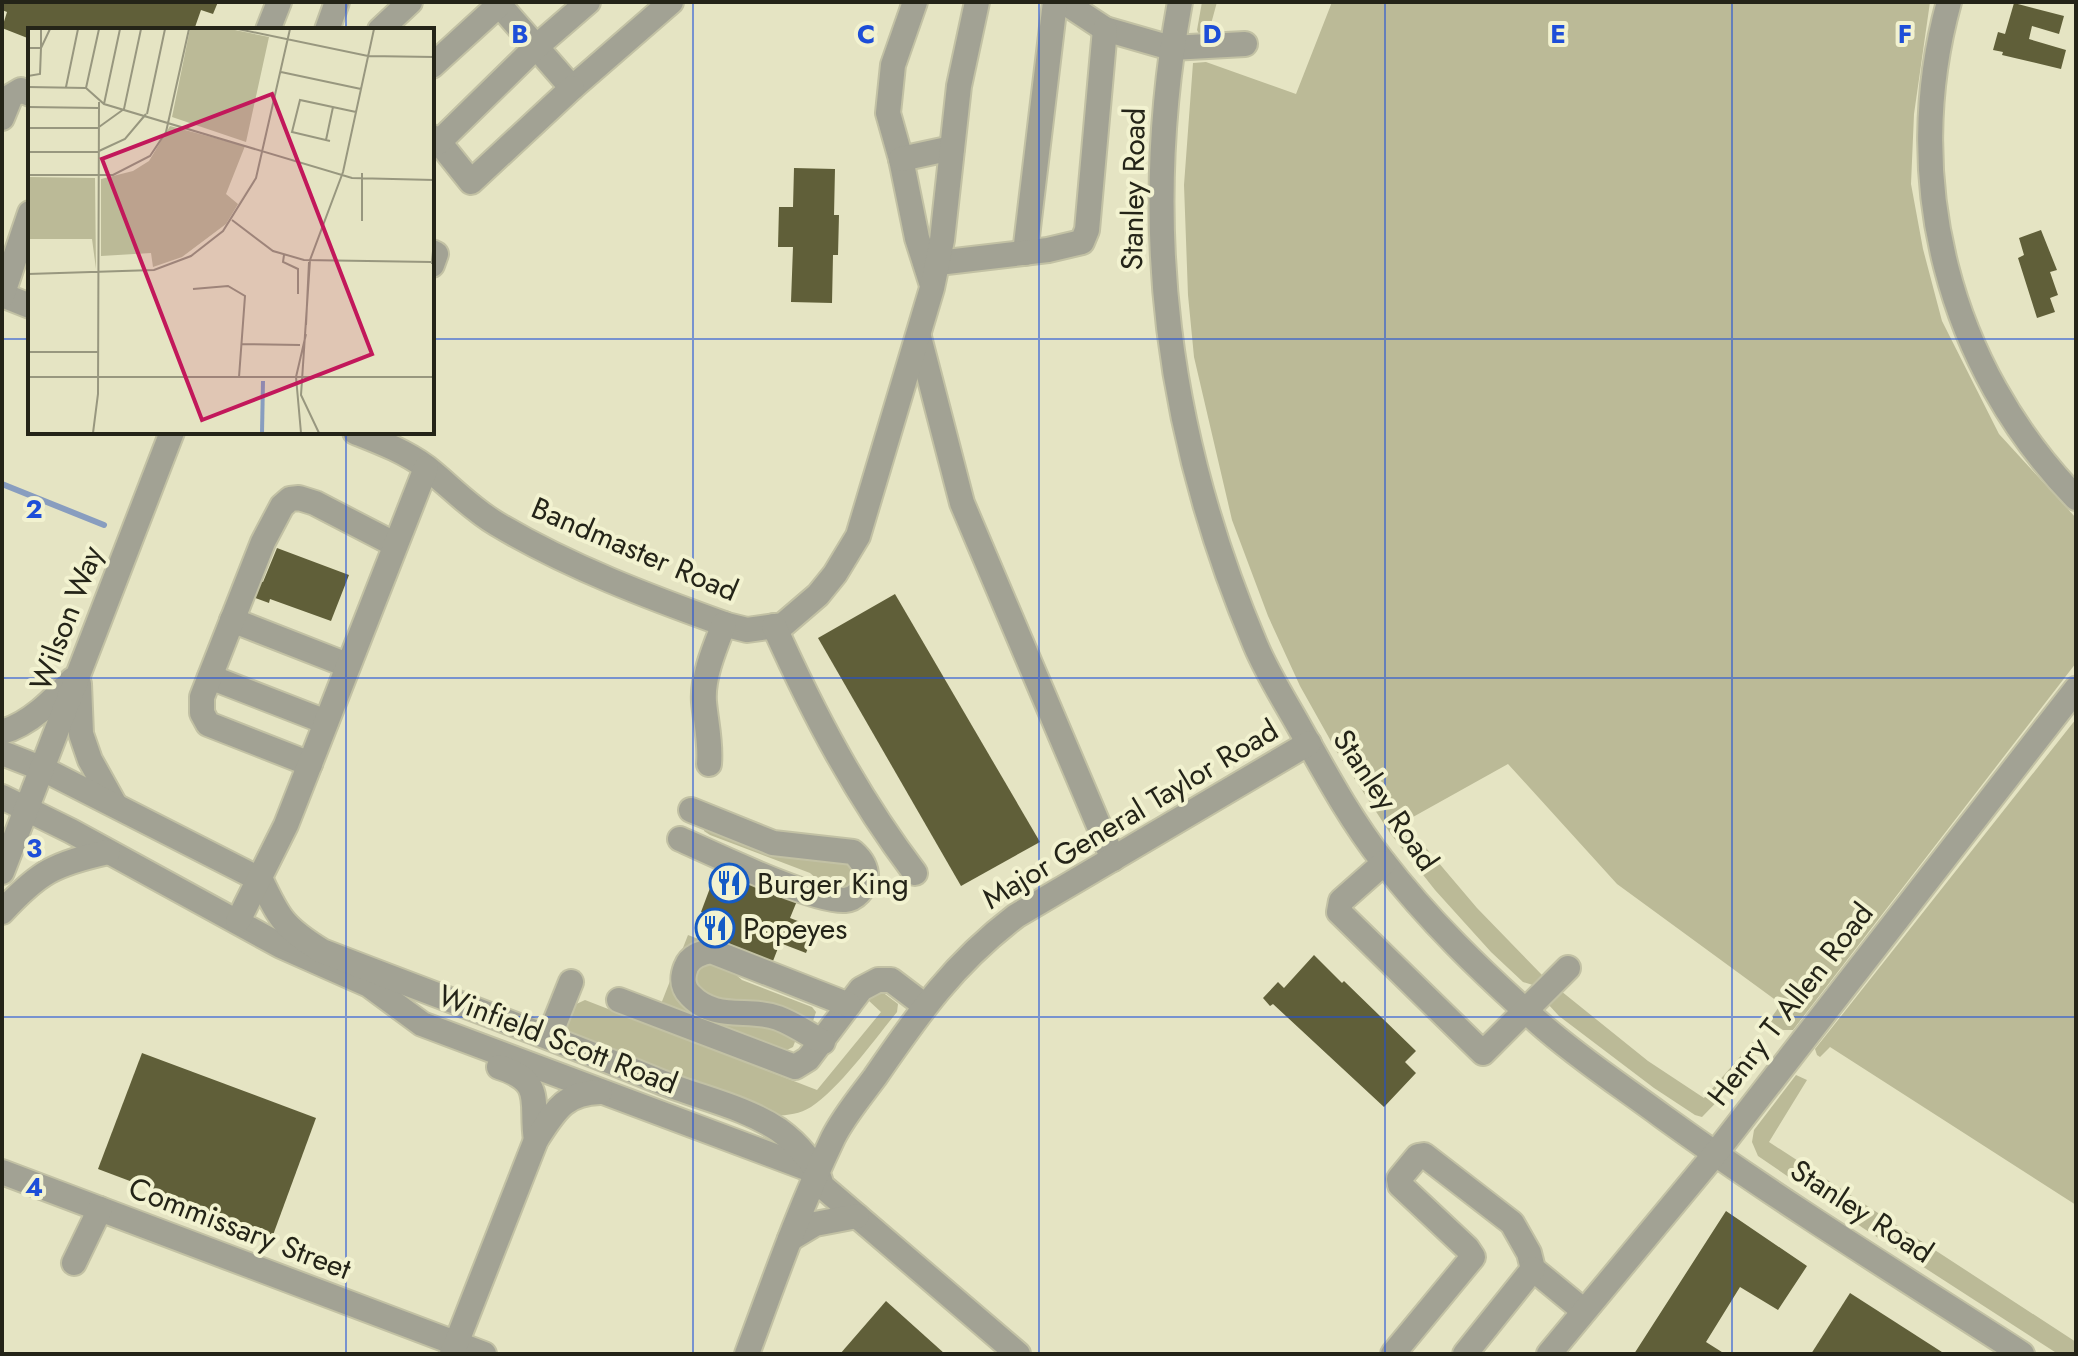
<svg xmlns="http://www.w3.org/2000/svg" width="2078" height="1356" font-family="Jost,sans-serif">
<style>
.green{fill:#bbba97}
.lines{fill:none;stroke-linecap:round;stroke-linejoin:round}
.stream{stroke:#889dbf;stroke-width:6}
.building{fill:#605f39}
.minor-casing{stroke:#c2c1a4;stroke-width:28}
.minor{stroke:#a2a294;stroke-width:24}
.grid{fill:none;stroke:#1d4ed8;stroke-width:2;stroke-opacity:0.55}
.labels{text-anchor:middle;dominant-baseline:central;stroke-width:8;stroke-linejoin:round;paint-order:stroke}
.street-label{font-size:30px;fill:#242418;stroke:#f2f2d0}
.poi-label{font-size:30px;fill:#242418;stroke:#f2f2d0;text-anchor:start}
.inset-river{fill:none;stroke:#889dbf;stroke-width:4}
.inset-road{fill:none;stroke:#98977f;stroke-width:2}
.view{fill:#c2185b;fill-opacity:0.15;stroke:#c2185b;stroke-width:4}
.inset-edge{fill:none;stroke:#242418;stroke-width:4}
.grid-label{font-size:26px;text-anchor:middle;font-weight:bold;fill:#1d4ed8;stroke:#f2f2d0;stroke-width:8;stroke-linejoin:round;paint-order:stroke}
</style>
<rect width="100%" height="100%" fill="#e5e4c3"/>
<g class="green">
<path d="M1202 2H1217L1208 35 1199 34 1197 30Z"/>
<path d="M1332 2H1930L1914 114 1911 184 1923 249 1942 321 1999 434 2076 518V663L1793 1030H1783L1771 1023V1018L1781 1004 1617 884 1508 764 1404 822 1477 908 1542 975 1536 986 1523 982 1491 952 1435 890 1390 833 1337 752 1300 686 1268 616 1232 520 1194 357 1188 295 1184 185 1193 63 1206 62 1296 94Z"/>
<path d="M2076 719V1205L1830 1047 1820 1057 1817 1055 1815 1049Z"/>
<path d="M704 826 846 857 858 866 853 887 831 891 810 873 710 835 704 831Z"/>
<path d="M688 935 714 945 677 985 796 1039 793 1047 783 1052 661 1004Z"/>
<path d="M701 962 722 963 742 980 812 1007 816 1012 812 1024 696 995 693 970Z"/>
<path d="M881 991 898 1004 897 1012C874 1040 840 1088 811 1107 800 1114 788 1115 775 1116L569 1036 566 1025 572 1006 585 1000 817 1090 881 1012 868 1000Z"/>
<path d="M1561 991 1648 1061 1704 1098 1753 1042H1757L1758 1048 1733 1085 1702 1117 1695 1115 1654 1088 1559 1016 1548 1004Z"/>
<path d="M1796 1075 1807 1080 1769 1142 2076 1342V1354H2058L1863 1228 1758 1156 1752 1142 1754 1130Z"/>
</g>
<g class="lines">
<path class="stream" d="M2 484 104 525"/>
</g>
<g class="building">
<path d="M2 2H218L213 14 201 10 194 30H30V39L2 28 7 12 2 10Z"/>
<path d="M2014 3 2064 16 2059 34 2032 26 2029 39 2066 50 2061 69 2002 55 2003 52 1993 50 1998 32 2005 34Z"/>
<path d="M794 168 835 169 834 215H839L838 255H833L832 303 791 302 793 247H778L779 207H793Z"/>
<path d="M2041 230 2057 270 2050 272 2058 295 2050 298 2055 312 2037 318 2018 258 2024 255 2019 238Z"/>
<path d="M277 548 349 575 331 621 270 599 269 603 253 597 259 581 263 582Z"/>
<path d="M895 594 1040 842 961 886 818 638Z"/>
<path d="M725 871 799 896 790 918 816 928 806 953 780 943 773 961 740 949 737 956 722 951 725 942 701 933 708 914 701 912 710 888 717 891Z"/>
<path d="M1314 955 1342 983 1344 981 1416 1051 1405 1062 1416 1073 1384 1107 1273 1004 1270 1006 1263 998 1278 982 1284 988Z"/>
<path d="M142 1053 316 1118 273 1235 98 1169Z"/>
<path d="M1726 1211 1807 1266 1778 1310 1740 1287 1706 1342 1725 1354H1634Z"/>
<path d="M1850 1293 1945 1354H1811Z"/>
<path d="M886 1301 945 1354H840Z"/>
</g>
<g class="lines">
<g class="minor-casing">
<g id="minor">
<path d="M497 2 572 88 671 2"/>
<path d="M915 2 893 65 888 113 901 159 917 238 931 282"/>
<path d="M1064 2 1105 29 1171 48 1245 44"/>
<path d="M1180 2C1139 225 1167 436 1255 644 1267 673 1285 701 1300 728 1326 774 1350 819 1382 860 1428 920 1482 972 1538 1022 1576 1056 1620 1085 1662 1116 1778 1200 1901 1276 2022 1354"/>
<path d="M1949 2C1900 179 1948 366 2076 498"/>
<path d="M268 30 279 2"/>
<path d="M327 30 337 2"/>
<path d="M380 30 410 2"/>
<path d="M432 66 502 2"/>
<path d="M2 118 11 96 21 90 30 94"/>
<path d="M432 137 439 142 471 182 572 88"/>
<path d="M439 142 536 47 588 2"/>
<path d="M901 159 952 148"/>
<path d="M432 252 436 254 432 265"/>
<path d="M1025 253 1055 2"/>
<path d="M938 263 1048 250 1082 242 1087 230 1105 29"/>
<path d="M2 295 30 306"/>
<path d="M2 296 30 213"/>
<path d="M919 337 962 503 1113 859"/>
<path d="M355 432C380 442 404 451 426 467 450 486 470 508 497 524 569 567 649 597 727 625L747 630 783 625 818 595 835 574 858 536 932 288 942 240 959 86 977 2"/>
<path d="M232 620 347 665"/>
<path d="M774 626C814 715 856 795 915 873"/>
<path d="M210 677 326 722"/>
<path d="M79 684 81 734 90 760 114 803"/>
<path d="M2 732C30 724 52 701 72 680"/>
<path d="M2 753 43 769 261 880"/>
<path d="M310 764 208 724 202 713V697L263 542 282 506 290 499 299 498 315 503 394 544"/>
<path d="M709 764C711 742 706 724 704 702 702 677 715 647 724 624"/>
<path d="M2 797 71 831 281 946 369 985 422 1024 817 1172"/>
<path d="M680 839C714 854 813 902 845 900 856 899 864 889 866 879 867 868 861 859 853 852L773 843 691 810"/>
<path d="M1384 863 1341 901 1339 912 1483 1053 1568 968"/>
<path d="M2 872 172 432"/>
<path d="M261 880C279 919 285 928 322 951 435 995 549 1036 661 1082 700 1098 743 1106 779 1130 797 1143 817 1165 822 1186L1018 1354"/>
<path d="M2 912C39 872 54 864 108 852"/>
<path d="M238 921 286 825 426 468"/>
<path d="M619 1000 795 1067 808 1059 861 989 878 980H891L924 1005"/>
<path d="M549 1037 571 982"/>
<path d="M823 1042C808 1034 794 1024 778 1018 749 1007 715 1022 690 995 682 987 682 977 686 967 690 956 701 953 711 951L849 1005"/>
<path d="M499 1067C546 1082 530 1102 536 1140"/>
<path d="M2 1172 484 1354"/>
<path d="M790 1239 815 1224 857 1216"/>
<path d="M74 1263 100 1209"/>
<path d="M452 1354 536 1140C555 1111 564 1093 600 1092"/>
<path d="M747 1354C774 1281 800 1207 833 1138 844 1116 861 1096 875 1077 919 1013 953 964 1016 916L1309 743"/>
<path d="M1393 1354 1473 1257 1467 1248 1400 1185 1399 1179 1418 1156 1424 1155 1512 1223 1529 1253 1533 1269 1584 1311"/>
<path d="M1465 1354 1533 1269"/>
<path d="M1549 1354 1715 1154 2076 689"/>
</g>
</g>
<use href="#minor" class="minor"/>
</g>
<path class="grid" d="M346 2V30M693 2V1354M1039 2V1354M1385 2V1354M1732 2V1354M2 339H30M432 339H2076M346 432V1354M2 678H2076M2 1017H2076"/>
<defs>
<g id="restaurant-ring" transform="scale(2)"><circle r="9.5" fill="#f2f2d0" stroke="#145bc6" stroke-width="1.5"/><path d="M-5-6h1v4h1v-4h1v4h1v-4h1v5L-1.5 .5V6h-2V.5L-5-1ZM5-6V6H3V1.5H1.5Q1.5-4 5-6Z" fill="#145bc6"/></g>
</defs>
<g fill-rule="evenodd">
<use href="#restaurant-ring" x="729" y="883"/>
<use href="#restaurant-ring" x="715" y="928"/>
</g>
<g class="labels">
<g class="street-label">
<text transform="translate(1133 189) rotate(-89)">Stanley Road</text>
<text transform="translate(635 549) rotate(23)">Bandmaster Road</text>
<text transform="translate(66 618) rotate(-69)">Wilson Way</text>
<text transform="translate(1386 800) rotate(56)">Stanley Road</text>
<text transform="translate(1130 814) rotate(-31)">Major General Taylor Road</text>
<text transform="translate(1790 1004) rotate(-52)">Henry T Allen Road</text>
<text transform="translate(558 1039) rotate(21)">Winfield Scott Road</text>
<text transform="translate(1862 1211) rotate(33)">Stanley Road</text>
<text transform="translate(240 1228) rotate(21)">Commissary Street</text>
</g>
<g class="poi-label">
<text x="757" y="883">Burger King</text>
<text x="743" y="928">Popeyes</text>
</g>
</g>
<g transform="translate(28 28)">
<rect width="406" height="406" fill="#e5e4c3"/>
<path d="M162 1H202L241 9 218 114 144 89ZM142 98 217 118 198 166 210 176 224 153 198 196 154 229 125 239 123 225 73 228V151L105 143 121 133ZM0 149 67 150 68 241 64 211H0Z" fill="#bbba97"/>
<path class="inset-river" d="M234 405 235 353"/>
<path class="inset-road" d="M210 1 340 28 406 29M0 20H13V1M253 44 333 61M0 48 12 46 13 20 22 1M0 59 58 60M38 59 50 1M58 60 76 76 324 150 406 152M58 60 71 1M76 76 92 1M0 79 71 80M119 86 137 1M71 99 96 81 113 1M0 100H71M298 112 305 79M302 113 264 104 272 72 328 84M71 123 97 111 118 86M0 124H70M334 145V193M0 147H85L122 128 138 104 161 1M204 192 245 223 276 232 403 234M256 227 255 234 270 241V266M404 236 406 210M0 246 126 242 163 228 195 203 228 150 262 1M165 261 200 258 217 268 211 349M278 297 281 234M213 316 272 317M0 324H70M0 349H406M65 405 70 366 71 74M273 405 268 349 278 306M291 405 273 367 282 232 315 144 346 1"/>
<path class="view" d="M244 66 344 326 174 392 74 131Z"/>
<rect width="406" height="406" class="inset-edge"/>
</g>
<g class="grid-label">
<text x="520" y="43">B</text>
<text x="866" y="43">C</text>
<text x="1212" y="43">D</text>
<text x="1558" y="43">E</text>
<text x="1905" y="43">F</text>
<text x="34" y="518">2</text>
<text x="34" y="857">3</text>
<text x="34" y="1196">4</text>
</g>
<rect width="2078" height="1356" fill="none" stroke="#242418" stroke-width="8"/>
</svg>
